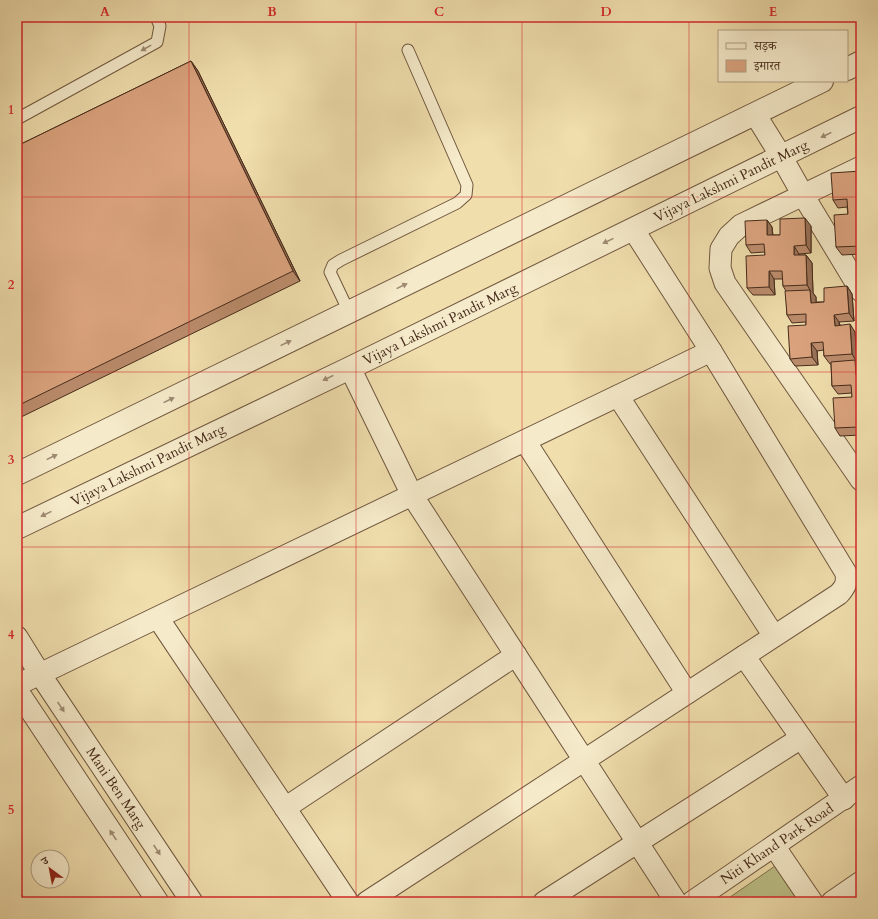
<svg xmlns="http://www.w3.org/2000/svg" width="878" height="919" font-family="Cardo,'Noto Serif Devanagari',serif">
<style>
.green{fill:#bdc087;stroke:#827650}
.lines{fill:none;stroke-linecap:round;stroke-linejoin:round}
.service-casing{stroke:#70583f;stroke-width:13}
.minor-casing{stroke:#70583f;stroke-width:23}
.tertiary-casing{stroke:#70583f;stroke-width:24}
.service{stroke:#f5eaca;stroke-width:11}
.minor{stroke:#f5eaca;stroke-width:21}
.tertiary{stroke:#f5eaca;stroke-width:22}
.wall{fill:#bb8c6c;stroke:#462b1a}
.shaded-wall{fill:#997258;stroke:#462b1a}
.building{fill:#daa37e;stroke:#462b1a}
.oneway{fill:#9e8a72}
.grid{fill:none;stroke:#d62828;stroke-width:1;stroke-opacity:0.55}
.labels{text-anchor:middle;dominant-baseline:central;stroke-width:3;stroke-linejoin:round;paint-order:stroke}
.street-label{font-size:14px;fill:#462b1a;stroke:#f5eaca}
.neatline{fill:none;stroke:#d62828;stroke-width:1.5}
.grid-label{font-size:13px;text-anchor:middle;font-weight:bold;fill:#d62828}
</style>
<rect width="100%" height="100%" fill="#f0dead"/>
<filter id="stains"><feTurbulence type="fractalNoise" baseFrequency=".005" numOctaves="4"/><feColorMatrix values="0 0 0 0 .2 0 0 0 0 .09 0 0 0 0 .02 0 0 0 .5 -.17"/></filter>
<radialGradient id="worn" r=".72"><stop offset=".6" stop-color="#630" stop-opacity="0"/><stop offset="1" stop-color="#630" stop-opacity=".3"/></radialGradient>
<path class="green" d="M775 866 799 902H723Z"/>
<g class="lines">
<g class="service-casing">
<g id="service">
<path d="M17 119 157 42 160 26 156 17"/>
<path d="M349 312 330 272 333 265 341 260 457 203 466 195 467 185 408 50"/>
</g>
</g>
<g class="minor-casing">
<g id="minor">
<path d="M755 114 781 156 803 195 861 291"/>
<path d="M861 167 741 225 729 236 721 249 720 268 725 283 861 480"/>
<path d="M350 368 412 495 676 902"/>
<path d="M618 396 774 636"/>
<path d="M525 441 687 693"/>
<path d="M158 618 348 902"/>
<path d="M17 637 40 674 192 902"/>
<path d="M744 656 844 799"/>
<path d="M17 685 711 351"/>
<path d="M17 690 158 902"/>
<path d="M285 808 516 655"/>
<path d="M774 846 812 902"/>
<path d="M367 902 839 594C846 586 847 583 846 573L711 351 633 229"/>
<path d="M544 902 801 738"/>
<path d="M692 902 861 786"/>
<path d="M832 902 861 882"/>
</g>
</g>
<g class="tertiary-casing">
<g id="tertiary">
<path d="M847 69 861 62"/>
<path d="M17 474 822 81"/>
<path d="M17 528 350 368 861 117"/>
</g>
</g>
<use href="#service" class="service"/>
<use href="#minor" class="minor"/>
<use href="#tertiary" class="tertiary"/>
</g>
<g class="wall">
<path d="M191 61 198 71 300 281 17 419V146Z"/>
<path d="M861 171V254L842 255 836 247 848 214 847 207 838 208 833 200Z"/>
<path d="M767 220 772 227 773 235H780L811 226V253L799 254V255H806L812 263 813 293 816 297V302H824L847 286 852 294 854 321 839 322 840 325 855 332 857 362H856L860 368 861 374V435L840 436 835 428 852 397V393L838 394 832 386 831 364H830L824 356V350L817 351 818 365 795 366 790 359 806 325V322L792 323 787 315 786 291 783 286V279H774L775 295H753L747 288 765 255V252L751 253 746 245Z"/>
</g>
<g class="shaded-wall">
<path d="M191 61 198 71 300 281 293 271Z"/>
<path d="M805 218 811 226V253L806 245Z"/>
<path d="M767 220 772 227 773 243 767 235Z"/>
<path d="M794 246 799 254V263L794 255Z"/>
<path d="M806 255 812 263 813 293 816 297V310L811 303 810 290 807 285Z"/>
<path d="M769 271 774 279 775 295 769 287Z"/>
<path d="M847 286 852 294 854 321 849 313Z"/>
<path d="M834 315 839 322 840 333 835 326Z"/>
<path d="M850 324 855 332 857 362 852 354Z"/>
<path d="M811 343 817 351 818 365 812 357Z"/>
<path d="M855 360 860 368 861 382 856 375Z"/>
<path d="M857 413 861 419V431L858 427Z"/>
</g>
<g class="building">
<path d="M191 61 293 271 17 406V146Z"/>
<path d="M861 171V246L836 247 834 215 848 214 847 199 833 200 831 173Z"/>
<path d="M805 218 806 245 794 246V255H806L807 285 783 286 782 271H769V287L747 288 746 256 765 255 764 244 746 245 745 221 767 220V235H780V219Z"/>
<path d="M847 286 849 313 834 315 835 326 850 324 852 354 824 356 823 342 811 343 812 357 790 359 788 326 806 325V314L787 315 785 291 810 290 811 303 824 302V288Z"/>
<path d="M855 360 856 375 861 374V412L857 413 858 427 835 428 833 398 852 397 851 385 832 386 831 362Z"/>
<path d="M17 887 26 902H17Z"/>
</g>
<defs><path id="oneway-solid" d="M-6-.8H1V-3.2L6.5 0L1 3.2V.8H-6Z"/></defs>
<g class="oneway">
<use href="#oneway-solid" transform="translate(146 48) rotate(151)"/>
<use href="#oneway-solid" transform="translate(826 135) rotate(154)"/>
<use href="#oneway-solid" transform="translate(608 241) rotate(154)"/>
<use href="#oneway-solid" transform="translate(402 286) rotate(-26)"/>
<use href="#oneway-solid" transform="translate(286 343) rotate(-26)"/>
<use href="#oneway-solid" transform="translate(328 378) rotate(154)"/>
<use href="#oneway-solid" transform="translate(169 400) rotate(-26)"/>
<use href="#oneway-solid" transform="translate(52 457) rotate(-26)"/>
<use href="#oneway-solid" transform="translate(46 514) rotate(154)"/>
<use href="#oneway-solid" transform="translate(61 707) rotate(56)"/>
<use href="#oneway-solid" transform="translate(113 835) rotate(-124)"/>
<use href="#oneway-solid" transform="translate(157 850) rotate(56)"/>
</g>
<path class="grid" d="M189 17V902M356 17V902M522 17V902M689 17V902M17 197H861M17 372H861M17 547H861M17 722H861"/>
<g class="labels">
<g class="street-label">
<text transform="translate(731 181) rotate(-26)">Vijaya Lakshmi Pandit Marg</text>
<text transform="translate(440 324) rotate(-26)">Vijaya Lakshmi Pandit Marg</text>
<text transform="translate(148 465) rotate(-26)">Vijaya Lakshmi Pandit Marg</text>
<text transform="translate(116 788) rotate(56)">Mani Ben Marg</text>
<text transform="translate(777 844) rotate(-34)">Niti Khand Park Road</text>
</g>
</g>
<rect width="878" height="919" fill="none" stroke="#f0dead" stroke-width="44"/>
<rect x="718" y="30" width="130" height="52" fill="#f5eaca" stroke="#af9e84"/>
<rect x="726" y="43" width="20" height="6" fill="#f5eaca" stroke="#af9e84"/>
<text x="754" y="50" font-size="12" fill="#462b1a">सड़क</text>
<rect x="726" y="60" width="20" height="12" fill="#daa37e" stroke="#af9e84"/>
<text x="754" y="70" font-size="12" fill="#462b1a">इमारत</text>
<g transform="translate(50 869) rotate(328)"><circle r="19" fill="#f5eaca" stroke="#af9e84"/>
<path d="M0-3L7 15L0 10L-7 15Z" fill="#8f2418"/>
<text y="-6" font-size="11" font-weight="bold" text-anchor="middle" fill="#462b1a">उ</text>
</g>
<rect x="22" y="22" width="834" height="875" class="neatline"/>
<g class="grid-label">
<text x="105" y="16">A</text>
<text x="272" y="16">B</text>
<text x="439" y="16">C</text>
<text x="606" y="16">D</text>
<text x="773" y="16">E</text>
<text x="11" y="114">1</text>
<text x="11" y="289">2</text>
<text x="11" y="464">3</text>
<text x="11" y="639">4</text>
<text x="11" y="814">5</text>
</g>
<rect width="100%" height="100%" filter="url(#stains)"/>
<rect width="100%" height="100%" fill="url(#worn)"/>
</svg>
